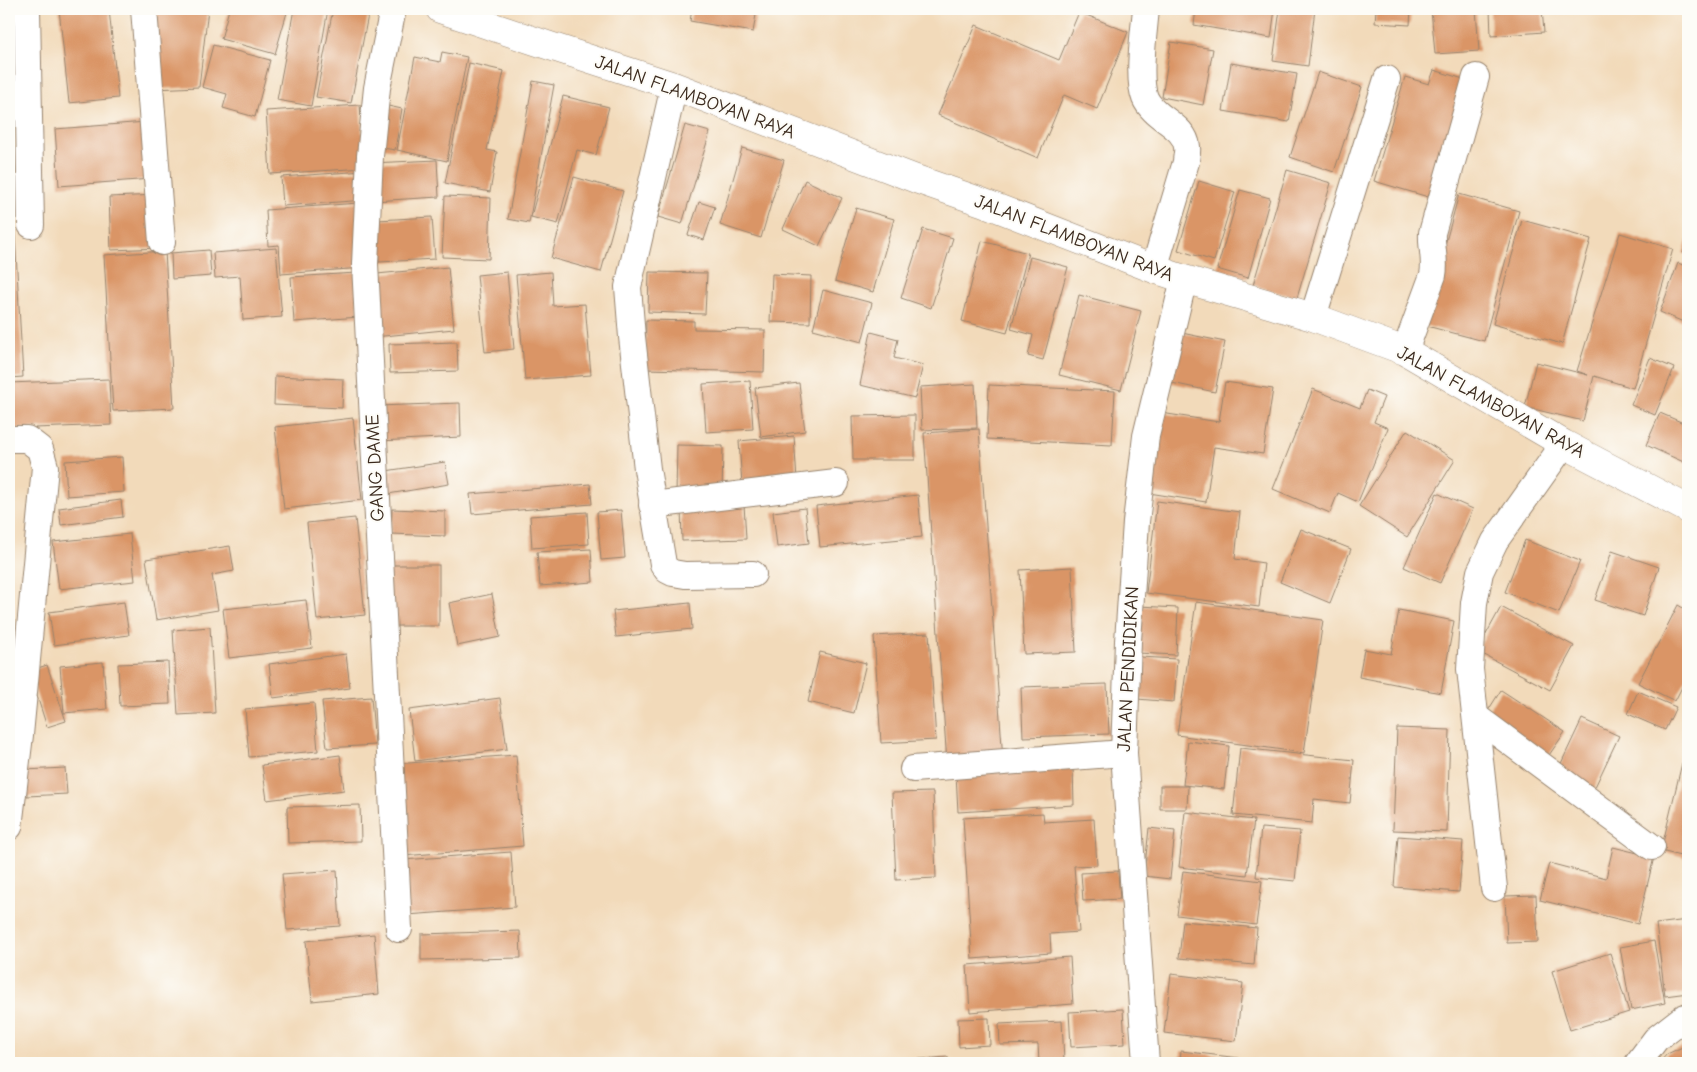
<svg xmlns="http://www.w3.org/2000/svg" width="1697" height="1072" font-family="'Comic Neue',sans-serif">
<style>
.building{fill:#da9566}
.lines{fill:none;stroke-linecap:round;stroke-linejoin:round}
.minor-casing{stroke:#96826c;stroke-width:28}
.primary-casing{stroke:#96826c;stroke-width:29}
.minor{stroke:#fff;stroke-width:26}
.primary{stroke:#fff;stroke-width:28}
.labels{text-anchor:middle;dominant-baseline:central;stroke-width:4;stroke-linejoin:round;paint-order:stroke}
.street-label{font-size:19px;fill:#3b2a1e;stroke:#fdfcf7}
</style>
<rect width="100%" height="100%" fill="#fdfcf7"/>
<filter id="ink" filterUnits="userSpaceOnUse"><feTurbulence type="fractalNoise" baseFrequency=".02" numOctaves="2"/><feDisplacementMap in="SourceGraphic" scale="10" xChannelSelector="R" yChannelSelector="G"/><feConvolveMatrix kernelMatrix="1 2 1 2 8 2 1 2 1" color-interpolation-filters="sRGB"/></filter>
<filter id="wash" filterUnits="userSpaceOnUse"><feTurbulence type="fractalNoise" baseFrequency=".0096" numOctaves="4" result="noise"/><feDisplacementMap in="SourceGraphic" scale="20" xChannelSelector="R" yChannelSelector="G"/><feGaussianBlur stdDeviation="1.12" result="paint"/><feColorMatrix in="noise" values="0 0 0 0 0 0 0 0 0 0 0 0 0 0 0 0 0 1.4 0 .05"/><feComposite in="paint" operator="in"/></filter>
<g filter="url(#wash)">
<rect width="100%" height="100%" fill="#f2daba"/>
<g id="blocks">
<g class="building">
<path d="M59 9H109L118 98 69 103Z"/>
<path d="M150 9H208L199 87 154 89Z"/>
<path d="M229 9H288L275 54 221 39Z"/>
<path d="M294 9H328L311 106 277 100Z"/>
<path d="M333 9 368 15 351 103 316 97Z"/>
<path d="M692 9H757L753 32 690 21Z"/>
<path d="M1196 9H1275L1271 38 1194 25Z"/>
<path d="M1280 9H1315L1308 66 1273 61Z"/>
<path d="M1376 9H1411L1410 25 1375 23Z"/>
<path d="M1431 9H1476L1479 51 1435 54Z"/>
<path d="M1490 9H1542L1544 32 1491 36Z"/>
<path d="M1079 12 1128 32 1097 109 1064 95 1038 158 938 115 976 25 1059 60Z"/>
<path d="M1171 42 1213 49 1203 105 1162 97Z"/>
<path d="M213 45 270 60 255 117 223 108 227 94 202 87Z"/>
<path d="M442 52 467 57 447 161 397 150 415 57 440 62Z"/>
<path d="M469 63 504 71 487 150 497 152 490 192 445 183Z"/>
<path d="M1231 63 1297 74 1289 122 1223 111Z"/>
<path d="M1434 70 1470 81 1435 199 1374 181 1405 77 1429 84Z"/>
<path d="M1318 72 1362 87 1334 172 1290 157Z"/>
<path d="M533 81 554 85 529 223 508 219Z"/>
<path d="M563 96 609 107 596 155 577 150 558 224 531 217Z"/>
<path d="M379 104 402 109 395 150 371 146Z"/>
<path d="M360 105 365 168 270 174 266 111Z"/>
<path d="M146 122 151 179 59 186 55 129Z"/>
<path d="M685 125 710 132 682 224 658 217Z"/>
<path d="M742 148 784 160 761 238 720 225Z"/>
<path d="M437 160 439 197 373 201 371 163Z"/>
<path d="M1287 170 1331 183 1297 298 1253 285Z"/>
<path d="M364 171 366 200 283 206 281 177Z"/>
<path d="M574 177 623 191 601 272 551 258Z"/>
<path d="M805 180 842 198 819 246 783 229Z"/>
<path d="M1199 181 1235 192 1214 261 1178 250Z"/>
<path d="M1240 190 1270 198 1248 278 1217 269Z"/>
<path d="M1459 194 1519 211 1484 341 1423 325Z"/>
<path d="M158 195 161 248 111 250 109 197Z"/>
<path d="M445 196 491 198 489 259 442 257Z"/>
<path d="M9 199H13L23 377 9 378Z"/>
<path d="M699 202 715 207 704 240 688 235Z"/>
<path d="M358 203 363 268 281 274 279 245 268 246 266 210Z"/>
<path d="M856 208 894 219 873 292 835 281Z"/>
<path d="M432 217 435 259 379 262 377 220Z"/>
<path d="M1522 220 1591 239 1562 344 1493 324Z"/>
<path d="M923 229 953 238 931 308 901 298Z"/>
<path d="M1620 233 1673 249 1633 388 1594 376 1583 421 1525 407 1536 362 1588 375 1577 371Z"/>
<path d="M1688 239V255L1683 253Z"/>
<path d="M982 241 1028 253 1007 333 962 321Z"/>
<path d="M276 248 282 317 243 320 240 276 215 278 213 253Z"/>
<path d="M209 250 211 276 172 279 171 253Z"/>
<path d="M165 251 174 408 113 411 104 255Z"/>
<path d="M1030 257 1068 267 1043 360 1028 356 1033 335 1011 329Z"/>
<path d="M1678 263 1688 267V324L1660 312Z"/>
<path d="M448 267 454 329 374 337 367 275Z"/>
<path d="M507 272 514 349 485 352 477 275Z"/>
<path d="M551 272 553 306 585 304 591 375 525 380 516 275Z"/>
<path d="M649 272 707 273 705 314 648 312Z"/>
<path d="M356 273 359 317 294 322 291 277Z"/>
<path d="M772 274 811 276 810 323 770 322Z"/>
<path d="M823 290 872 303 862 342 813 329Z"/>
<path d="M1079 295 1141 311 1121 390 1059 375Z"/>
<path d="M646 320 694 321V329L765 330 764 372 645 369Z"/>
<path d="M871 332 898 339 894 358 923 365 915 398 860 385Z"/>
<path d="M1177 332 1225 342 1215 392 1167 382Z"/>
<path d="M457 342 458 371 390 373 389 344Z"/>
<path d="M1650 358 1674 368 1655 415 1631 405Z"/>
<path d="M275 376 343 379 342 408 274 405Z"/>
<path d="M109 379 111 425 9 429V383Z"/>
<path d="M750 381 753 429 706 432 703 384Z"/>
<path d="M1225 382 1273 389 1263 454 1214 447 1206 502 1149 493 1161 413 1219 422Z"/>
<path d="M799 383 805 431 761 437 755 388Z"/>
<path d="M975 384 977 428 922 430 920 387Z"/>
<path d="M989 385 1115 391 1112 445 987 439Z"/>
<path d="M1313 389 1360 408 1367 390 1384 397 1374 422 1388 428 1358 502 1338 493 1330 513 1273 489Z"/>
<path d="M460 403 461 437 379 441 377 406Z"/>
<path d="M1660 413 1688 425V464L1646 445Z"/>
<path d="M915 415V460H853L852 416Z"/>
<path d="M353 418 362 500 284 509 275 427Z"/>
<path d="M979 429 1003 760 947 763 924 433Z"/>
<path d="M1407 430 1455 460 1407 537 1359 506Z"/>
<path d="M794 436 797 480 742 485 739 441Z"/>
<path d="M677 445 723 446 722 495 676 494Z"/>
<path d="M122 457 124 492 67 496 65 461Z"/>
<path d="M445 462 449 484 382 495 379 472Z"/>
<path d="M590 484 592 504 472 514 470 494Z"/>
<path d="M1437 493 1473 509 1440 583 1404 567Z"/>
<path d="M918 495 922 537 820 547 816 506Z"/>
<path d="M121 500 123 517 61 525 59 508Z"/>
<path d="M1157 501 1240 512 1235 559 1264 563 1259 607 1146 593Z"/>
<path d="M744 504 746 539 682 541 681 507Z"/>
<path d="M805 508 809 543 777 547 773 512Z"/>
<path d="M392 509 445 511V536L391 534Z"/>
<path d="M621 510 625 558 601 560 597 512Z"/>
<path d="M587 512 589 544 532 548 530 516Z"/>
<path d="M355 518 365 615 317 620 307 523Z"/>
<path d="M1301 529 1351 549 1330 603 1280 582Z"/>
<path d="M130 534 135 581 59 589 53 542Z"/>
<path d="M1525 540 1580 561 1559 613 1505 592Z"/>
<path d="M230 546 234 571 212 575 218 610 156 620 146 559Z"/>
<path d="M591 549 593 582 540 586 537 552Z"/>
<path d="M1612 551 1659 567 1643 616 1595 600Z"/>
<rect x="384" y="565" width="55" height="61"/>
<path d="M1072 567 1076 652 1024 654 1020 570Z"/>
<path d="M492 594 500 637 457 646 449 603Z"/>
<path d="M306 600 312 648 229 658 223 609Z"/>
<path d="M124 602 129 635 54 645 49 612Z"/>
<path d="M1196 602 1323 620 1304 753 1177 735Z"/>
<path d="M690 603 692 629 616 637 613 611Z"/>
<path d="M1678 605 1688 611V675L1675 701 1638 683Z"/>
<path d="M1139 606 1178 608 1176 655 1137 653Z"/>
<path d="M1501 607 1574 646 1550 690 1477 651Z"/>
<path d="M1399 610 1454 621 1441 693 1359 677 1364 649 1391 654Z"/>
<path d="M210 627 215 713 178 715 173 630Z"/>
<path d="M929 633 936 740 881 743 874 636Z"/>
<path d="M820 652 866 663 854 713 808 702Z"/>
<path d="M346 654 350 688 273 698 269 664Z"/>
<path d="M1140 657 1177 659 1174 702 1137 699Z"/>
<path d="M103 662 107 709 64 713 60 666Z"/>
<path d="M168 662 170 704 120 706 118 664Z"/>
<path d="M47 665 66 721 47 727 29 671Z"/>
<path d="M1107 684 1109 734 1023 737 1021 687Z"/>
<path d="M1501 690 1565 732 1547 758 1484 717Z"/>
<path d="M1638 691 1676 707 1665 730 1628 714Z"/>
<path d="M371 697 375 745 327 748 322 701Z"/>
<path d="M500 698 507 749 415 761 409 710Z"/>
<path d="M314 703 318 751 249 757 245 709Z"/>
<path d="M1582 719 1619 736 1594 789 1557 772Z"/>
<path d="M1397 728 1450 730 1447 832 1393 830Z"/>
<path d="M1188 741 1229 746 1224 789 1183 785Z"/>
<path d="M1240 748 1354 760 1350 803 1314 799 1312 823 1233 815Z"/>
<path d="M340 755 344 790 267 800 262 765Z"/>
<path d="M516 755 523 846 403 856 395 764Z"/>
<path d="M1682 763 1688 765V858L1661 851Z"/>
<path d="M65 768 67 794 27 796 25 770Z"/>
<path d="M1073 768 1074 805 958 812 956 774Z"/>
<path d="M1160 786H1188L1187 809H1160Z"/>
<path d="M933 792 936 878 896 880 892 793Z"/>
<path d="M360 805 361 841 288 843 287 807Z"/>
<path d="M1185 812 1254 820 1247 875 1179 867Z"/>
<path d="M1043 813 1044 822 1094 819 1097 865 1074 866 1079 932 1050 934 1051 953 972 959 963 818Z"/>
<path d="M1149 828 1175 831 1170 879 1144 876Z"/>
<path d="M1261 828 1300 831 1295 881 1256 877Z"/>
<path d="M1398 836 1463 841 1459 892 1394 887Z"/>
<path d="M1613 847 1654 857 1638 924 1540 900 1549 863 1606 878Z"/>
<path d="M511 852 515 907 407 915 403 860Z"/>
<path d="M337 870 340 926 287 930 282 874Z"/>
<path d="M1118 871 1120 899 1083 901 1081 873Z"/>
<path d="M1183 871 1262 881 1256 925 1177 915Z"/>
<path d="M1536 895 1538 942 1507 943 1505 896Z"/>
<path d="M1687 920 1688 993 1665 996 1656 924Z"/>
<path d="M1183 921 1257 928 1254 965 1179 958Z"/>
<path d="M520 931 521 958 421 960V934Z"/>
<path d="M374 934 379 994 312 1001 306 941Z"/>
<path d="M1654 941 1665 1003 1631 1010 1620 947Z"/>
<path d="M1610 953 1629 1012 1570 1030 1552 971Z"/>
<path d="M1070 957 1073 1004 970 1012 967 965Z"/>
<path d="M1171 974 1243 983 1236 1041 1164 1033Z"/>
<path d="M1123 1009 1125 1044 1071 1047 1069 1012Z"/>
<path d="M989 1018 990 1045 959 1047 958 1019Z"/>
<path d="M1062 1021 1064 1061 1039 1063 1038 1044 1000 1045 999 1024Z"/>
<path d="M1687 1045 1688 1046V1063H1659L1667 1054Z"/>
<path d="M1181 1051 1256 1060V1063H1180Z"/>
<path d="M948 1057V1063H890V1061Z"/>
<path d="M771 1061 808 1062V1063H771Z"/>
</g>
</g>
</g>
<g filter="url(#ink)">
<use href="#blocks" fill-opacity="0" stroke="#96826c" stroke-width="1"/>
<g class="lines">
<g class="minor-casing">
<g id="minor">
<path d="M27 9 31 225"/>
<path d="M144 9 162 242"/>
<path d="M393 9 377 88 370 156 365 264 399 929"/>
<path d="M1146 9C1144 31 1137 78 1145 98 1154 119 1185 125 1187 147 1188 151 1186 157 1186 162L1154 269"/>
<path d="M674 86 628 287 632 337 647 469 663 564 667 570 673 573 685 575 753 574"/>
<path d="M1313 317 1387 79"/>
<path d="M1405 351 1433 275C1436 261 1431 247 1432 233L1476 77"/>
<path d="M9 439H27L40 449 45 467 20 735 9 827"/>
<path d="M652 505 836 483"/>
<path d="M1476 717 1652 847"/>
<path d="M913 769 1124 753"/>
<path d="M1494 888 1470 669 1474 603 1480 572 1495 541 1564 444"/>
<path d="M1146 1063 1124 753 1128 641 1136 522 1146 436 1184 279"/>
<path d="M1638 1063 1656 1039 1683 1018 1688 1016"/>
</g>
</g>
<g class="primary-casing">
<path id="primary" d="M440 9 550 46 674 86 916 179 982 202 1154 269 1184 279 1313 317 1405 351 1564 444 1688 509"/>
</g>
<use href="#minor" class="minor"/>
<use href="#primary" class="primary"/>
</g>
</g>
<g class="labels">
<g class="street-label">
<text transform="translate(695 97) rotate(20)">JALAN FLAMBOYAN RAYA</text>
<text transform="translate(1074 238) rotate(21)">JALAN FLAMBOYAN RAYA</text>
<text transform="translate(1491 402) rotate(29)">JALAN FLAMBOYAN RAYA</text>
<text transform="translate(375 468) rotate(-93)">GANG DAME</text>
<text transform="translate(1128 669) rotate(-87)">JALAN PENDIDIKAN</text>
</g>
</g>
<rect width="1697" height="1072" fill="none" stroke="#fdfcf7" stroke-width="30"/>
</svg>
